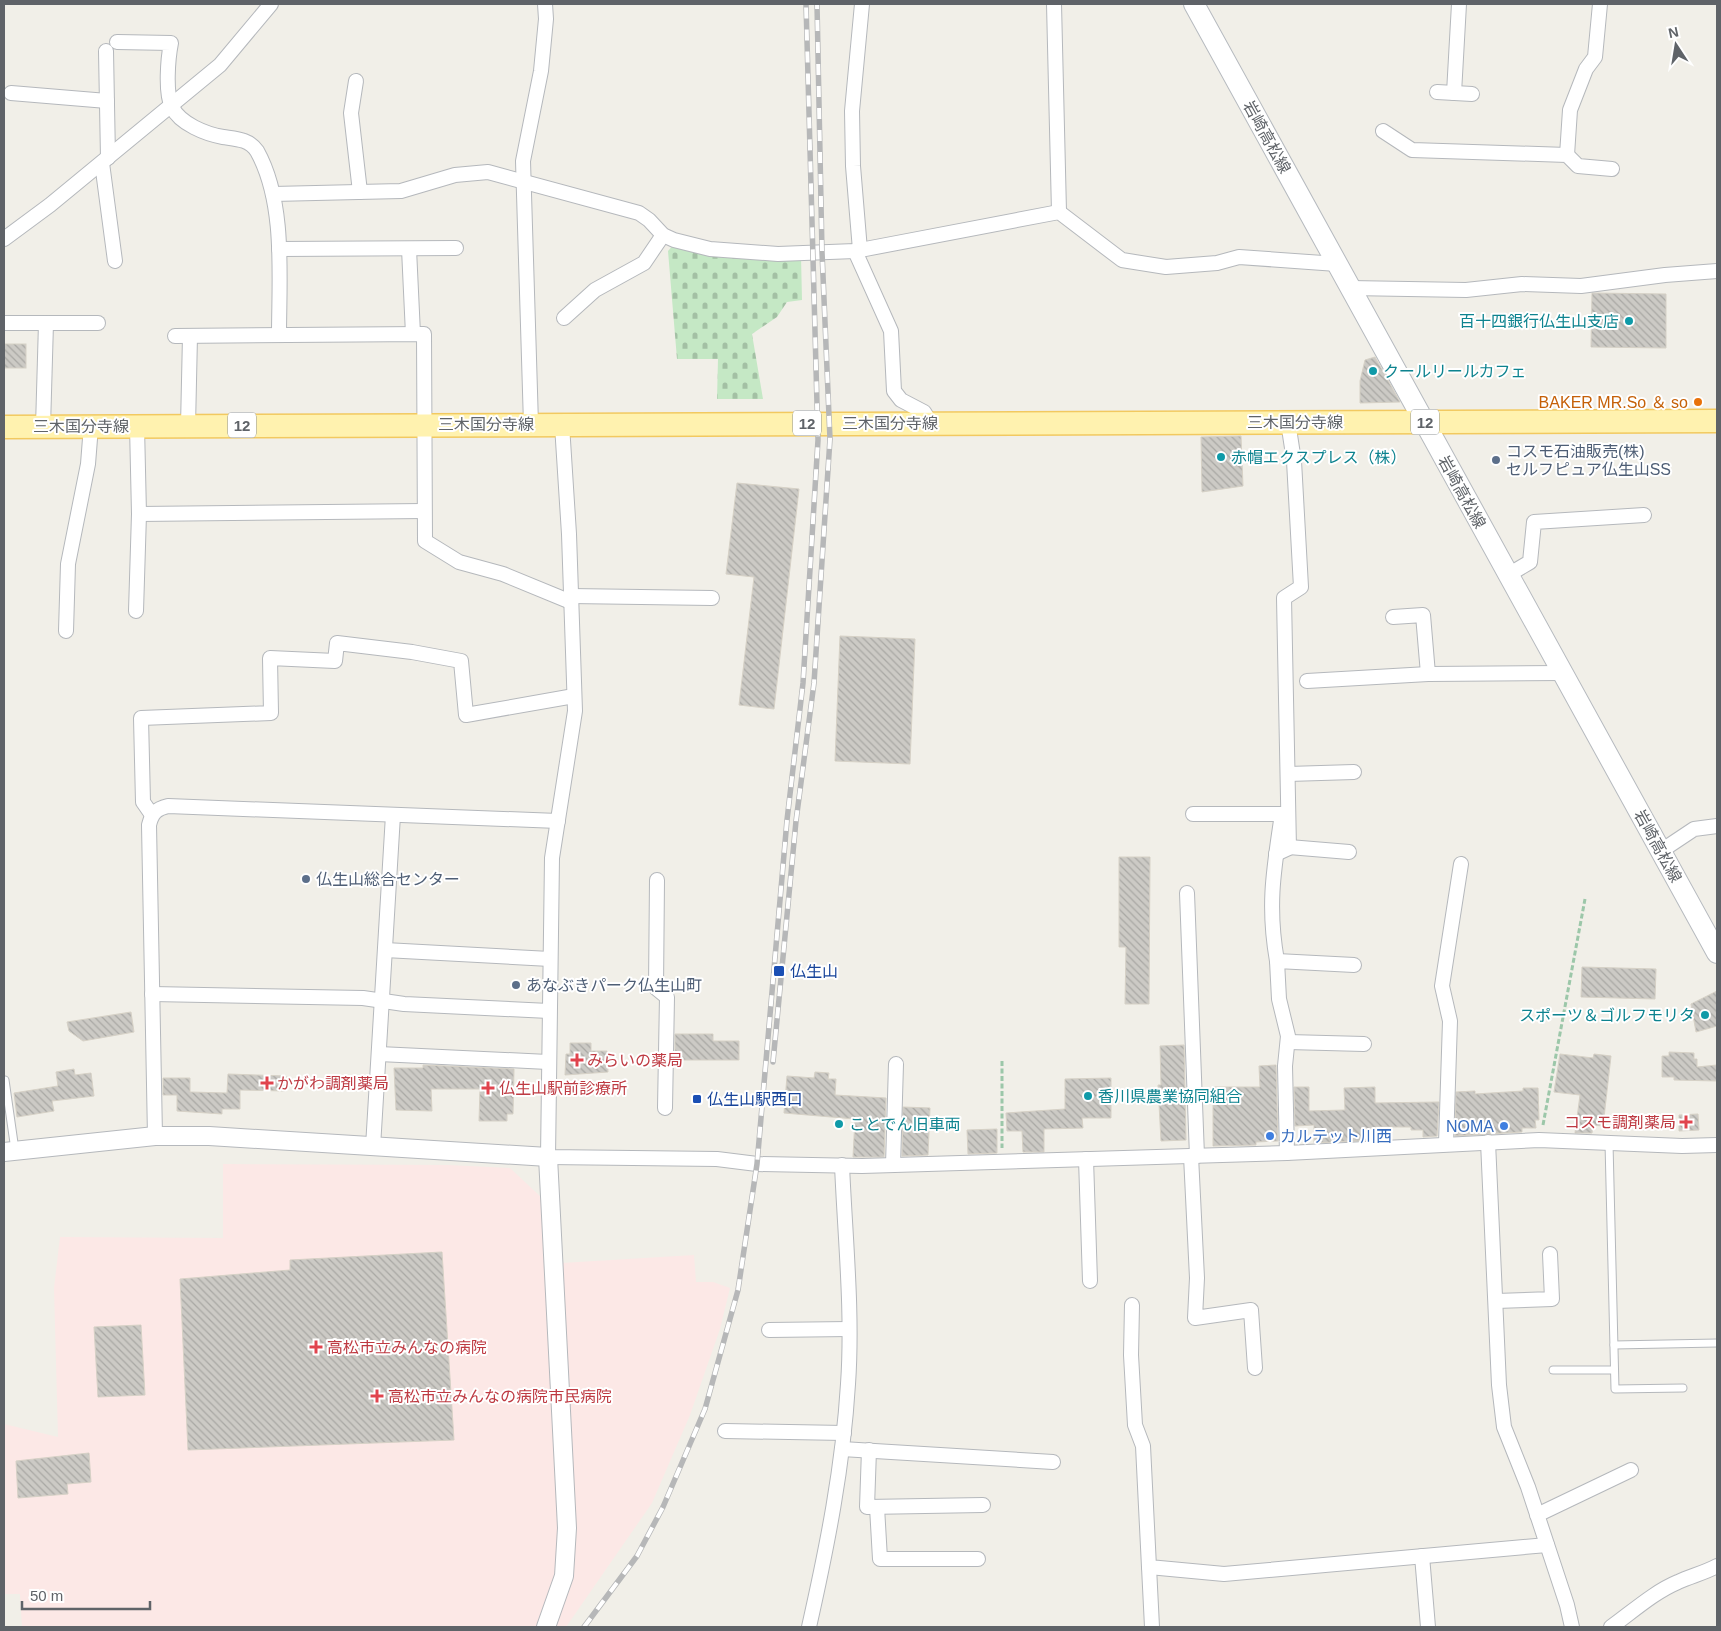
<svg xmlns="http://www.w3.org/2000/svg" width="1721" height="1631" font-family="Arial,'Noto Sans JP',sans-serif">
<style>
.medical{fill:#fce8e6}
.cemetery{fill:url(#cemetery-stones)}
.building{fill:url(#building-back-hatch);stroke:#d6d1c6}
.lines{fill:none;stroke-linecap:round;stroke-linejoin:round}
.service-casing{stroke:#b5b8bc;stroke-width:9}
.minor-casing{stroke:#b5b8bc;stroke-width:16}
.tertiary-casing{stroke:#b5b8bc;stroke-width:20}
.secondary-casing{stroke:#b6babf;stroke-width:22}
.primary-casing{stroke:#f2c960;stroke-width:25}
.path{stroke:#9cc7a9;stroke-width:3;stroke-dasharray:5 2.5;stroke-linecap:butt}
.service{stroke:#fff;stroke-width:7}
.minor{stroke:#fff;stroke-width:14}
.tertiary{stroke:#fff;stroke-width:18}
.secondary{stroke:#fff;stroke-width:20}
.primary{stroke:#fff2af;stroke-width:22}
.rail-casing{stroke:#b6b7b8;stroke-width:5.5}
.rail{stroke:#fff;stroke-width:4;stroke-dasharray:11;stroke-linecap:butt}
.culture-dot{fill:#0f9aa8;stroke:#fff;stroke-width:2}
.food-dot{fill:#e8710a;stroke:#fff;stroke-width:2}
.service-dot{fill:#5c6f8a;stroke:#fff;stroke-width:2}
.transit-dot{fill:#1a4fb4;stroke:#fff;stroke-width:2}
.health-dot{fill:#e0444e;stroke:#fff;stroke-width:2}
.shop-dot{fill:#3f7fe0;stroke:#fff;stroke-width:2}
.labels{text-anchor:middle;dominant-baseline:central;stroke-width:4;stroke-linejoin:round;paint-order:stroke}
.shield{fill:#fff;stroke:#8f9295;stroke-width:1}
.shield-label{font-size:15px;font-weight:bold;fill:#5f6368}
.street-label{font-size:16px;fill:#5f6368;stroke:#fff}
.culture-label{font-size:16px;fill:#0d838f;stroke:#fff;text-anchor:start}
.food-label{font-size:16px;fill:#c56008;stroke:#fff;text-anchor:end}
.service-label{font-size:16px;fill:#4e5e75;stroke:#fff;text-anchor:start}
.transit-label{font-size:16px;fill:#164399;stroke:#fff;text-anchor:start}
.health-label{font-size:16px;fill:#be3a42;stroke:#fff;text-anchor:start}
.shop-label{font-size:16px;fill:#366cbe;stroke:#fff;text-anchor:end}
</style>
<defs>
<pattern id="cemetery-stones" width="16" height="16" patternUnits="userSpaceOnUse" patternTransform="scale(1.25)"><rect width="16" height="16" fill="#c5e8c5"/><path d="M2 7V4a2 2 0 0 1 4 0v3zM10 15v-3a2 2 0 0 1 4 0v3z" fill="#a3c0a4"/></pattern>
<pattern id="building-back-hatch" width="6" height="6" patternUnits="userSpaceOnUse" patternTransform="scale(1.25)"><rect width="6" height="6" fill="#cccac5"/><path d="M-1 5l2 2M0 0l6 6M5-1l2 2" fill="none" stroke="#a9a8a4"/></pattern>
</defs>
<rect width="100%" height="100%" fill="#f1efe8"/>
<path class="medical" d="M223 1164 448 1165 510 1168 542 1198 545 1264 694 1255 696 1282H713L730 1288 720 1329 690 1415 652 1503 566 1627H22L20 1594H4V1424L58 1437 54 1288 60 1237 223 1238Z"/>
<path class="cemetery" d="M675 243 801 256 802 300 787 302 777 317 752 334 763 399H717L718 359H677L668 251Z"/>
<g class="building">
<path d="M1592 293 1666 294V348L1591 347Z"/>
<rect x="4" y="344" width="22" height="24"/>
<path d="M1375 357 1400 402 1360 403V381L1365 360Z"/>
<path d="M1241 436 1243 486 1202 492 1201 437Z"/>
<path d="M737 483 799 489 774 709 739 705 754 577 726 574Z"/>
<path d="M840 636 915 639 910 764 835 761Z"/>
<path d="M1119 857H1150L1149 1004H1125L1126 947H1119Z"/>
<path d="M1582 967 1656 969 1655 999 1581 997Z"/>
<path d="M1717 991V1026L1696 1032 1691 1004Z"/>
<path d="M131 1012 134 1032 83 1041 69 1031 67 1022Z"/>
<path d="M675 1034H713V1041H739V1060H675Z"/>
<path d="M570 1043H591V1051H607L608 1072 565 1075 566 1054H570Z"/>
<path d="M1184 1045 1186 1140 1161 1141 1158 1085H1161L1160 1046Z"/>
<path d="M1669 1052 1694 1053V1059H1697V1067L1717 1065V1081L1674 1080V1077H1662V1056H1669Z"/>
<path d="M1560 1054 1593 1058 1594 1054 1611 1056 1603 1126 1593 1125 1592 1133H1575L1580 1095 1554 1092Z"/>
<path d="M423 1065 514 1069 513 1114H507V1121H479L480 1089H431L432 1111 396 1110 394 1068H423Z"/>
<path d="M1276 1065 1278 1141 1256 1142V1145L1213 1146V1087H1260L1259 1066Z"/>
<path d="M74 1069 75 1075 91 1073 94 1096 52 1101 54 1111 17 1117 14 1093 58 1086 56 1072Z"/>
<path d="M815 1072 829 1073 828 1079H836L835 1095 886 1098 884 1157H853L855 1119 784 1113 787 1076 814 1078Z"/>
<path d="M228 1074 286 1076 285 1091 240 1090V1109H222V1114L177 1111V1095H163V1078H190V1092L227 1093Z"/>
<path d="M1111 1078V1118H1082L1083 1128 1044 1129V1152H1023L1022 1131H1007L1006 1113 1065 1109V1079Z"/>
<path d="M1294 1087H1309V1111L1345 1110 1344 1088 1375 1087V1103L1439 1102 1437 1136 1423 1137V1130H1411V1127H1376V1140L1314 1143V1125L1295 1126Z"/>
<path d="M1523 1088H1538L1539 1120H1535L1536 1128H1522V1132L1455 1136 1456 1092 1475 1091V1094L1523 1091Z"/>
<path d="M903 1107 930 1108 928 1155 902 1156Z"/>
<path d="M1698 1114 1699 1130 1679 1131V1115Z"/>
<path d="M997 1129V1153L968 1154 967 1130Z"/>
<path d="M442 1252 454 1440 188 1450 180 1279 290 1270V1260Z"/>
<path d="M141 1325 145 1395 98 1397 94 1327Z"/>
<path d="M89 1453 91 1482 67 1484 68 1494 18 1498 16 1461Z"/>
</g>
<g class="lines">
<g class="service-casing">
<g id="service">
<path d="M5 1080 15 1150"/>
<path d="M1609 1143 1615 1389 1683 1388"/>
<path d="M1614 1345 1717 1343"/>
<path d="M1553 1370H1614"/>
</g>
</g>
<g class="minor-casing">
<g id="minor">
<path d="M1054 4 1059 212"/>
<path d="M117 42 171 43C168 58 165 93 172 107 180 124 206 134 223 137 236 139 249 139 257 151 286 203 279 278 279 335"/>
<path d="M106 51 108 158"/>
<path d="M356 81 351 113 360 192"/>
<path d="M1437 92 1472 94"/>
<path d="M11 93 107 101"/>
<path d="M1454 93 1459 4"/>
<path d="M1383 131 1412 150 1567 155 1578 166 1612 169"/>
<path d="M1567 155 1570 110 1586 69 1595 57 1600 4"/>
<path d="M102 163 115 261"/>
<path d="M273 194 401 191 455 175 488 172 639 213 649 220 663 235 674 240 710 249 778 254 855 251 1059 212 1122 260 1166 267 1217 263 1239 257 1337 264"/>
<path d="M4 239 50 205 220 65 271 4"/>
<path d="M279 249 456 248"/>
<path d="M409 249 413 334"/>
<path d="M860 250 853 166 852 111 862 4"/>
<path d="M855 251 891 331 894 391 901 400 924 412 931 423"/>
<path d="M1350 288 1466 290 1522 284 1581 286 1665 275 1717 271"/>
<path d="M564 318 595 290 644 263 663 235"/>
<path d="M4 323H98"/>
<path d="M175 336 424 334 425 541 459 562 503 574 571 602"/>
<path d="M531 424 523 161 541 71 546 19 545 4"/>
<path d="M562 425 569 534 575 711 552 858 548 1157 717 1159 757 1164 862 1166 1287 1153 1539 1140 1682 1146 1717 1145"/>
<path d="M188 426 190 336"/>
<path d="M43 427 46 323"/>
<path d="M139 514 424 511"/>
<path d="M1508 575 1530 562 1534 522 1644 515"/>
<path d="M570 596 712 598"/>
<path d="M136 611 139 514 137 426"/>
<path d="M1393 617 1423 615 1428 674"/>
<path d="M66 631 68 564 88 464 91 426"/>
<path d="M1307 681 1428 674 1562 673"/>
<path d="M1288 774 1354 772"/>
<path d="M1193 814H1282C1274 868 1267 905 1277 961"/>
<path d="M152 815 143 802 141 718 271 713 270 658 335 661 337 643 412 652 461 661 466 715 574 696"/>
<path d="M1289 847 1349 852"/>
<path d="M1661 851 1694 829 1717 826"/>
<path d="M1276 854 1289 848 1284 598 1301 587 1294 461 1288 422"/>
<path d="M657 880 656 988 667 997 665 1108"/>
<path d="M1187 893 1197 1156"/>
<path d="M385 950 550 959"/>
<path d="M152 994 363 998 404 1004 549 1011"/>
<path d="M1288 1042 1364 1044"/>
<path d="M379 1054 548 1062"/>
<path d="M155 1136 149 825C152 813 156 809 168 806L558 821"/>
<path d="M1488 1142 1499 1385 1504 1427 1528 1487 1567 1605 1572 1627"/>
<path d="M1446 1144 1450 1021 1442 986 1461 864"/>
<path d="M373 1147 393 815"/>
<path d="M1287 1153 1285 1066 1288 1036 1279 999 1277 961 1354 965"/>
<path d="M1191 1156 1197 1278 1195 1318 1251 1310 1255 1368"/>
<path d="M1086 1159 1090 1281"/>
<path d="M893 1165 896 1064"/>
<path d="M1496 1301 1552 1299 1550 1254"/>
<path d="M1132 1305 1131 1355 1135 1425 1143 1446 1149 1567 1224 1574 1547 1545"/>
<path d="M769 1330 849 1329"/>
<path d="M725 1431 844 1433"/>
<path d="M842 1449 1053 1462"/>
<path d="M869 1450 867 1507 983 1505"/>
<path d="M877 1507 880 1559H978"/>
<path d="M1537 1515 1631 1470"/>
<path d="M1422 1556 1428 1627"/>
<path d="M1149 1567 1152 1627"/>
<path d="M809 1627C827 1547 843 1467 848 1384 853 1312 845 1237 842 1165"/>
<path d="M1611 1627C1632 1612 1654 1592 1678 1582 1691 1576 1704 1573 1717 1566"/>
</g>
</g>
<g class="tertiary-casing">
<path id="tertiary" d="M4 1152 155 1136H209L548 1157 567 1528 564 1576 546 1627"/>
</g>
<g class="secondary-casing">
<path id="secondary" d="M1194 4 1717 953"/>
</g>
<g class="primary-casing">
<path id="primary" d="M4 427 1717 421"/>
</g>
<g class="path">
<path d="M1002 1061V1148"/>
<path d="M1543 1125 1585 899"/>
</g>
<use href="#service" class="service"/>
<use href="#minor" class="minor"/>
<use href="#tertiary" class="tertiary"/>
<use href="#secondary" class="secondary"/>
<use href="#primary" class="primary"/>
<g class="rail-casing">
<g id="rail">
<path d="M773 1062 796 821 814 683 830 439 822 252 817 4"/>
<path d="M584 1627 637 1556 663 1507 705 1409 738 1290 757 1164 787 820 803 683 818 440 806 4"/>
</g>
</g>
<use href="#rail" class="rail"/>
</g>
<g class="culture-dot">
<circle cx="1629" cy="321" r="5"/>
<circle cx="1373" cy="371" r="5"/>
<circle cx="1221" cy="457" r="5"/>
<circle cx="1705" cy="1015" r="5"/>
<circle cx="1088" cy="1096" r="5"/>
<circle cx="839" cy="1124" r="5"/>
</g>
<circle class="food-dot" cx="1698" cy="402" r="5"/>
<g class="service-dot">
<circle cx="1496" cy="460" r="5"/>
<circle cx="306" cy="879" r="5"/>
<circle cx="516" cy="985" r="5"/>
</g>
<g class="transit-dot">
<rect x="773" y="965" width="12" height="12" rx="2.5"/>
<rect x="692" y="1094" width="10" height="10" rx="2.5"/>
</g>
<g class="health-dot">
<path d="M574.5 1052.5h5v5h5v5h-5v5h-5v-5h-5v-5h5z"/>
<path d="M264.5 1075.5h5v5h5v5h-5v5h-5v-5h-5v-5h5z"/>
<path d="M485.5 1080.5h5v5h5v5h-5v5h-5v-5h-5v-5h5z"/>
<path d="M1683.5 1114.5h5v5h5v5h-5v5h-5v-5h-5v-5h5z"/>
<path d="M313.5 1339.5h5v5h5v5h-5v5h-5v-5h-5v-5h5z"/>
<path d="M374.5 1388.5h5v5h5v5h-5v5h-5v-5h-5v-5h5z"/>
</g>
<g class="shop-dot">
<circle cx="1504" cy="1126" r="5"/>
<circle cx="1270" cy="1136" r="5"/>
</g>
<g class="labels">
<g class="shield">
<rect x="1411" y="409.5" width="28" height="25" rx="4"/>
<rect x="793" y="410.5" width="28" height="25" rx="4"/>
<rect x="228" y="412.5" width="28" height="25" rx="4"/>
</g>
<g class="shield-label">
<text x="1425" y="422">12</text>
<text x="807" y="423">12</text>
<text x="242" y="425">12</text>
</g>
<g class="street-label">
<text transform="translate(1267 137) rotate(61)">岩崎高松線</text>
<text x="1295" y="422">三木国分寺線</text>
<text x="890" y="423">三木国分寺線</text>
<text x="486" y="424">三木国分寺線</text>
<text x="81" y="426">三木国分寺線</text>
<text transform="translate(1462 492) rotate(61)">岩崎高松線</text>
<text transform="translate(1658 846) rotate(61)">岩崎高松線</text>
</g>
<g class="culture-label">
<text x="1619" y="321" text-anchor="end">百十四銀行仏生山支店</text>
<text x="1383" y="371">クールリールカフェ</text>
<text x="1231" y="457">赤帽エクスプレス（株）</text>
<text x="1695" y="1015" text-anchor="end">スポーツ＆ゴルフモリタ</text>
<text x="1098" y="1096">香川県農業協同組合</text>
<text x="849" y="1124">ことでん旧車両</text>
</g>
<g class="food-label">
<text x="1688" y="402">BAKER MR.So ＆ so</text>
</g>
<g class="service-label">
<text x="1506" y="451">コスモ石油販売(株)<tspan x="1506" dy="18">セルフピュア仏生山SS</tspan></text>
<text x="316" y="879">仏生山総合センター</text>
<text x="526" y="985">あなぶきパーク仏生山町</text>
</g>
<g class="transit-label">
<text x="790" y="971">仏生山</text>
<text x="707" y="1099">仏生山駅西口</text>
</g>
<g class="health-label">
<text x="587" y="1060">みらいの薬局</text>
<text x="277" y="1083">かがわ調剤薬局</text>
<text x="499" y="1088">仏生山駅前診療所</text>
<text x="1676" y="1122" text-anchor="end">コスモ調剤薬局</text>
<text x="327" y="1347">高松市立みんなの病院</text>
<text x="388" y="1396">高松市立みんなの病院市民病院</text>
</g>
<g class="shop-label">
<text x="1494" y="1126">NOMA</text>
<text x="1280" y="1136" text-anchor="start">カルテット川西</text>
</g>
</g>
<rect width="1721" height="1631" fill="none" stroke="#5f6368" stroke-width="10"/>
<g transform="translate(1676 45) rotate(348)" stroke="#ffffff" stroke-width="4" paint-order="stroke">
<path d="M0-4L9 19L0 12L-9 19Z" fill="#5f6368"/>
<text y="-8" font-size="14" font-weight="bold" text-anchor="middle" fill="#5f6368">N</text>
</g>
<path d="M22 1601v8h128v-8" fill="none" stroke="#5f6368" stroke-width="2.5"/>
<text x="30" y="1601" font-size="15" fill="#5f6368" stroke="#ffffff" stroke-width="4" paint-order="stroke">50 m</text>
</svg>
